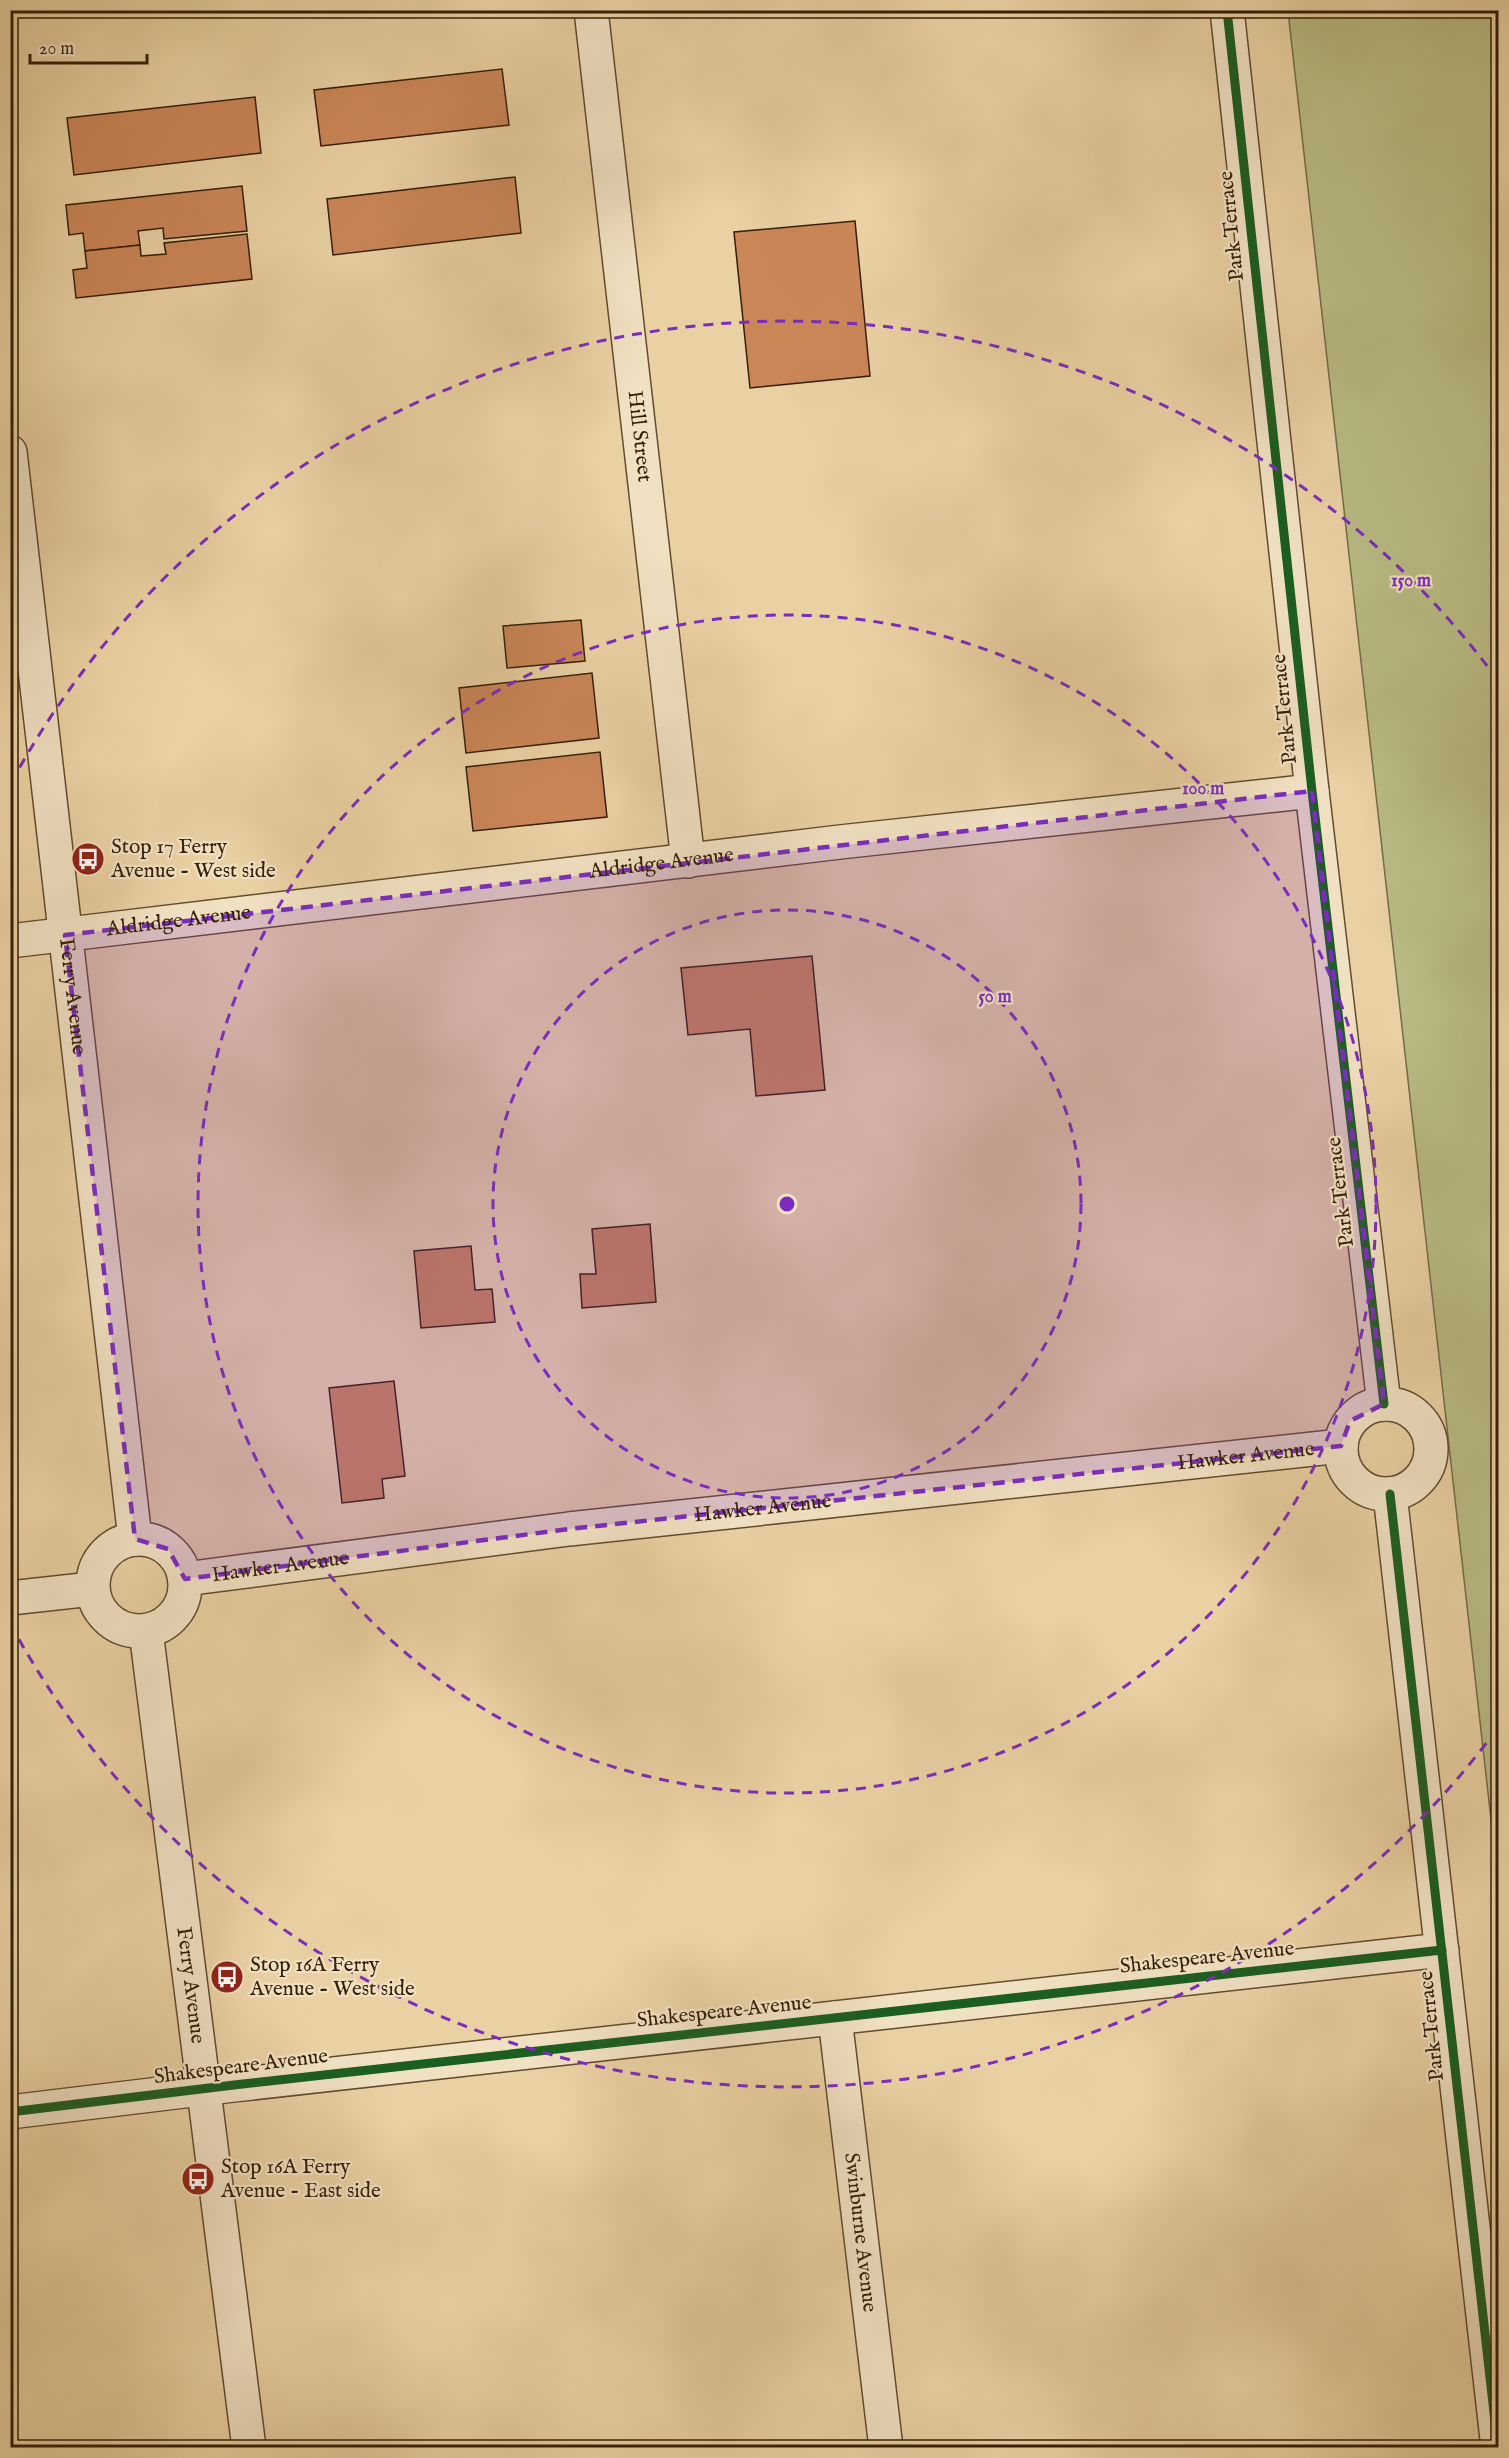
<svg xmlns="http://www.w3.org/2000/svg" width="1509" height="2458" font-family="'IM FELL English',serif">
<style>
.green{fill:#b9bb84;stroke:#766d46;stroke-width:1.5}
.building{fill:#cb8658;stroke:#341f07;stroke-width:1.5}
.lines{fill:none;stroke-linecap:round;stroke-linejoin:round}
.minor-casing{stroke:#624c2e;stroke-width:36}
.minor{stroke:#f1e1c3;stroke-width:33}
.cycleway-casing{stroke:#f1e1c3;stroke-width:13}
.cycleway{stroke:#1b5e20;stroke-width:9}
.marked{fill:#7b2cbf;fill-opacity:0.2;stroke:#7b2cbf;stroke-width:4.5;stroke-dasharray:12 8;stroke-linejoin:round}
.ring{fill:none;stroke:#7b2cbf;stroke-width:3;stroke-dasharray:10 8}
.labels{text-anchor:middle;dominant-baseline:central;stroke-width:4.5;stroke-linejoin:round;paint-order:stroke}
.street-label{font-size:21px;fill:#341f07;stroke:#f1e1c3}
.poi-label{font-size:21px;fill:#341f07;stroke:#f1e1c3;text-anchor:start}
.centre{fill:#7b2cbf;stroke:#f1e1c3;stroke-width:3}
.ring-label{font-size:18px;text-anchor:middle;font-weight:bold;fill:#7b2cbf;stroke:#f1e1c3;stroke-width:4.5;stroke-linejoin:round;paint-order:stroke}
</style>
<rect width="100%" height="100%" fill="#ead1a3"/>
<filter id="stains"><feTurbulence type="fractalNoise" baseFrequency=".00333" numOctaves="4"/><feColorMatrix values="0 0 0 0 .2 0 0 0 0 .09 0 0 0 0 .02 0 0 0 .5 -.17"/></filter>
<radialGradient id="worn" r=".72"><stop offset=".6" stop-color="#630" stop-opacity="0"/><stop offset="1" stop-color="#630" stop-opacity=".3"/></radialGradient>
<path class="green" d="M1288 11H1498V1882Z"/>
<g class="building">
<path d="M502 69 509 125 321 146 314 90Z"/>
<path d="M255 97 261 153 74 175 67 118Z"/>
<path d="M515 177 521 233 333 255 327 199Z"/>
<path d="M242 186 247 231 164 239 163 228 138 231 140 245 85 251 83 233 69 235 66 205Z"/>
<path d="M855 221 870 376 750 388 734 232Z"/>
<path d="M247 234 252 279 76 298 73 270 87 268 85 251 140 245 141 256 166 254 164 243Z"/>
<path d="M581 620 585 661 507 668 503 626Z"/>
<path d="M592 673 599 738 466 753 459 688Z"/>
<path d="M600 752 607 817 473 831 466 767Z"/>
<path d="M812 956 825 1090 756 1096 750 1029 688 1035 681 968Z"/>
<path d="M650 1224 656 1302 582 1308 580 1274H596L592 1229Z"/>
<path d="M471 1246 475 1290 492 1289 495 1322 421 1328 414 1251Z"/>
<path d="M394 1381 405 1476 382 1479 384 1498 342 1503 329 1388Z"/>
</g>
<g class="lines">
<g class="minor-casing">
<g id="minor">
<path id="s1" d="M591 10 688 861"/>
<path d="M1227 10 1312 791 1384 1404"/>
<path id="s2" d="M10 452 135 1539"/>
<path id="s3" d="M10 941 840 842 1312 791"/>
<circle cx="1386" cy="1449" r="45"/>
<path d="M1390 1494 1498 2448"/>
<circle cx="139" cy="1585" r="46"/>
<path id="s4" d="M185 1579 569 1529 1341 1446"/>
<path d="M10 1598 92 1589"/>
<path id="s5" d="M146 1631 249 2448"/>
<path id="s6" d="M835 2018 886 2448"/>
<path d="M10 2112 234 2085 1442 1950"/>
</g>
</g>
<use href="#minor" class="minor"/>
<g class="cycleway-casing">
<g id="cycleway">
<path d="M1227 10 1312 791 1384 1404"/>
<path d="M1390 1494 1498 2448"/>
<path d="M10 2112 234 2085 1442 1950"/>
</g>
</g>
<use href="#cycleway" class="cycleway"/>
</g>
<path class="marked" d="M1312 791 1384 1404 1350 1421 1341 1446 569 1529 185 1579 168 1549 135 1539 65 935Z"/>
<g class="ring">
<circle cx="787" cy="1204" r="294"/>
<circle cx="787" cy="1204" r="589"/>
<path d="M1497 1729A883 883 0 0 1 11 1625M11 783A883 883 0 0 1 1497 679"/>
</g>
<defs>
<g id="bus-disc" transform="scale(1.725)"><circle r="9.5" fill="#8f2418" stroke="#f1e1c3"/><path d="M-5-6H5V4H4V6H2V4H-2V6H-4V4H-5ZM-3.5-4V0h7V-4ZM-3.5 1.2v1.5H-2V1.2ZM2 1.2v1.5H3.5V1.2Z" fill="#fff"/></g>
</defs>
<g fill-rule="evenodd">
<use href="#bus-disc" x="88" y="859"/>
<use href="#bus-disc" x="227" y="1977"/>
<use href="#bus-disc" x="198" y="2179"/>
</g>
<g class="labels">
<g class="street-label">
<text transform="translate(1232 226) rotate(-96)">Park Terrace</text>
<text stroke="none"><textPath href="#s1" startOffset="429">Hill Street</textPath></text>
<text transform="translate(1285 709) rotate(-96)">Park Terrace</text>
<text stroke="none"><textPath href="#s3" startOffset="656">Aldridge Avenue</textPath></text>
<text stroke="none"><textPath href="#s3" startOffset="170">Aldridge Avenue</textPath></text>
<text stroke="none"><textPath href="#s2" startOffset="548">Ferry Avenue</textPath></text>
<text transform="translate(1341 1192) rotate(-97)">Park Terrace</text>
<text stroke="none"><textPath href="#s4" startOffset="1068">Hawker Avenue</textPath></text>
<text stroke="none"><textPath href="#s4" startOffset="582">Hawker Avenue</textPath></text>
<text stroke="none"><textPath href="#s4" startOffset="96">Hawker Avenue</textPath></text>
<text transform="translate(1207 1958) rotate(-6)">Shakespeare Avenue</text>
<text stroke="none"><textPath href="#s5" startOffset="357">Ferry Avenue</textPath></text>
<text transform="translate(724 2012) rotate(-6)">Shakespeare Avenue</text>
<text transform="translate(1432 2026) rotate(-96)">Park Terrace</text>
<text transform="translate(241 2067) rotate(-7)">Shakespeare Avenue</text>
<text stroke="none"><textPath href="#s6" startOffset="216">Swinburne Avenue</textPath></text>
</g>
<g class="poi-label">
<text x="111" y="847">Stop 17 Ferry<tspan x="111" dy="24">Avenue - West side</tspan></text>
<text x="250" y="1965">Stop 16A Ferry<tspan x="250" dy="24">Avenue - West side</tspan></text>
<text x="221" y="2167">Stop 16A Ferry<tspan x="221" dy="24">Avenue - East side</tspan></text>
</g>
</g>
<circle cx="787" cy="1204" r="9" class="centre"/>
<g class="ring-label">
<text x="1411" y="586">150 m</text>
<text x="1203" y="794">100 m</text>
<text x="995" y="1002">50 m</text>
</g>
<rect width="1509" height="2458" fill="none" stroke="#ead1a3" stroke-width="36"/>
<rect x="12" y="12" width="1485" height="2434" fill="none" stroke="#341f07" stroke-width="3"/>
<rect x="18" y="18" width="1473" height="2422" fill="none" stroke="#341f07" stroke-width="1.5"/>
<path d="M30 54v9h117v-9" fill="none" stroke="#341f07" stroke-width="3"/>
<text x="39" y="54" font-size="18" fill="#341f07" stroke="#f1e1c3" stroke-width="4.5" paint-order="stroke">20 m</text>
<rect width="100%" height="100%" filter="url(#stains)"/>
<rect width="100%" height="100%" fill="url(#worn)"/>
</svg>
